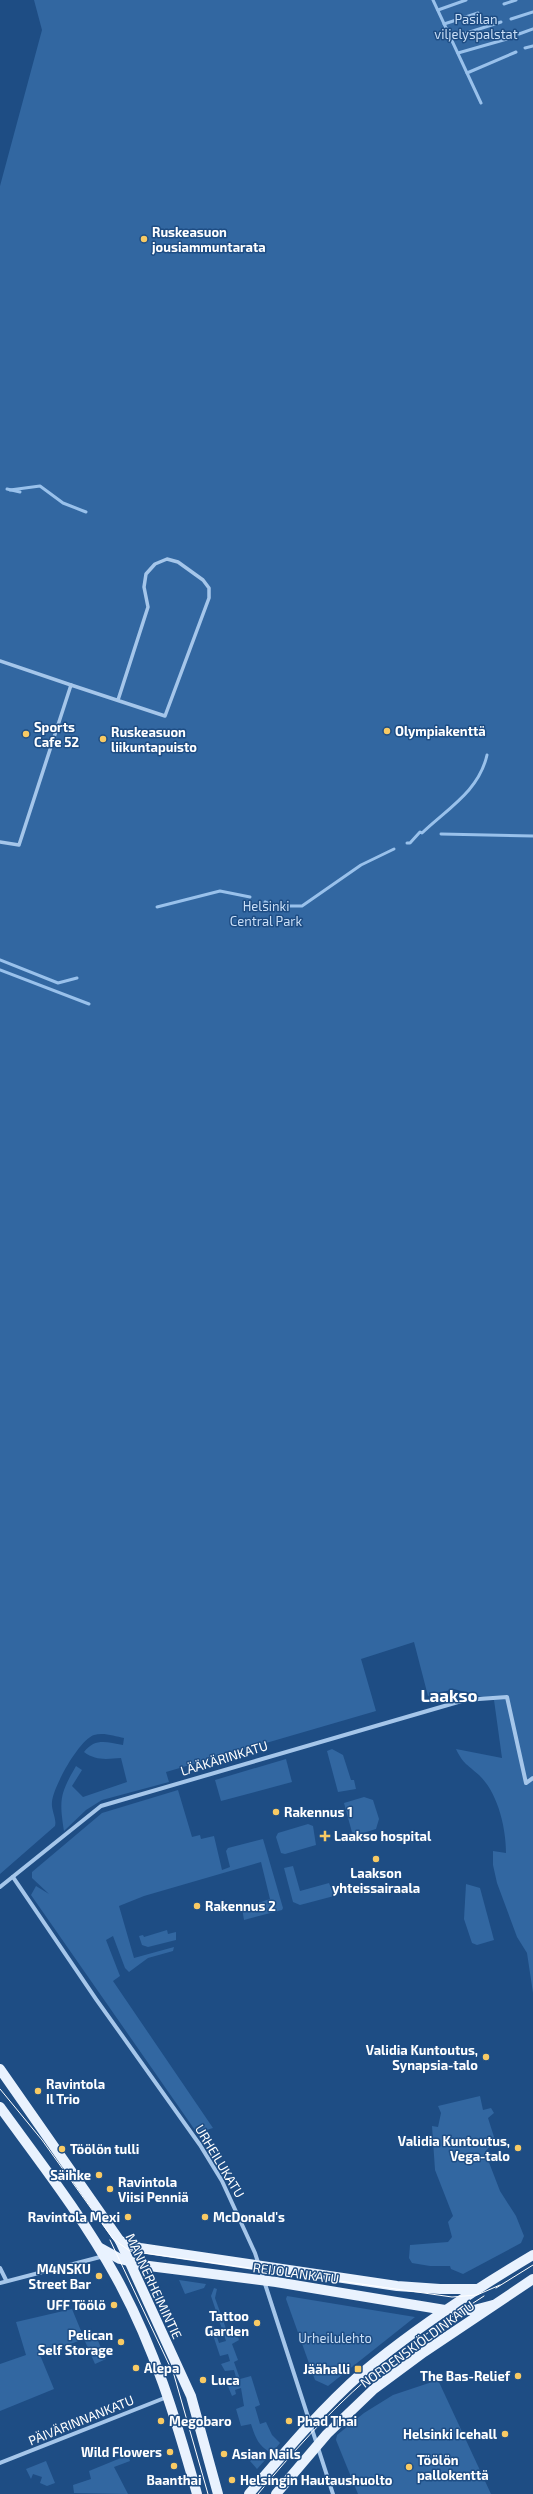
<svg xmlns="http://www.w3.org/2000/svg" width="533" height="2494" font-family="'Exo 2',sans-serif">
<style>
.green{fill:#3267a1}
.lines{fill:none;stroke-linecap:round;stroke-linejoin:round}
.stream{stroke:#99c1eb;stroke-width:3}
.pedestrian{stroke:#a5c6ea;stroke-width:3.5}
.minor{stroke:#a5c6ea;stroke-width:4}
.primary{stroke:#e9f2fe;stroke-width:10}
.tram{stroke:#fff;stroke-width:1}
.poi-dot{fill:#f8ca64;stroke:#1e4d84;stroke-width:1.5}
.labels{text-anchor:middle;dominant-baseline:central;stroke-width:3;stroke-linejoin:round;paint-order:stroke}
.park-label{font-size:13px;fill:#cadff7;stroke:#1e4d84}
.poi-label{font-size:13px;font-weight:bold;fill:#fff;stroke:#1e4d84;text-anchor:start}
.street-label{font-size:13px;fill:#fff;stroke:#1e4d84}
.district-label{font-size:17px;font-weight:bold;fill:#fff;stroke:#1e4d84}
</style>
<rect width="100%" height="100%" fill="#1e4d84"/>
<g class="green">
<path d="M34 0H533V1993L527 1953 517 1937 497 1883 493 1865V1851L506 1853C506 1828 498 1793 479 1775 468 1765 463 1764 456 1749L502 1758 494 1700 454 1689 428 1696 414 1642 361 1659 376 1711 166 1772 169 1782 102 1800 86 1810 64 1831C59 1799 60 1794 76 1766L82 1770 72 1786 83 1797 127 1782 121 1758C107 1759 96 1761 84 1752 95 1738 106 1742 123 1745L124 1738C115 1736 103 1732 94 1735 79 1740 53 1787 52 1802 51 1810 57 1819 55 1826L0 1874V186L42 30Z"/>
<path d="M332 1749 343 1755 351 1780H354L356 1789 338 1792 327 1751Z"/>
<path d="M286 1759 292 1782 221 1801 215 1780Z"/>
<path d="M178 1790 192 1837 200 1835 201 1839 214 1836 222 1870 230 1867 226 1851 228 1848 263 1839 283 1908 282 1910 244 1920 242 1908 270 1899 261 1862 144 1896 119 1906 134 1958 174 1947 173 1951 148 1958 129 1972 125 1968 113 1936 106 1940 120 1976 113 1981 213 2128 197 2133 31 1895 36 1886 49 1894 32 1878V1872L102 1813Z"/>
<path d="M364 1797 373 1800 379 1819 376 1829 353 1836 344 1803Z"/>
<path d="M308 1824 313 1826 316 1845 285 1854 281 1853 276 1837 278 1833Z"/>
<path d="M293 1866 300 1891 329 1883 334 1896 300 1905 293 1902 284 1868Z"/>
<path d="M466 1884 480 1888 494 1940 477 1945 472 1943 464 1919Z"/>
<path d="M167 1930 168 1934 176 1932V1940L148 1947 142 1945 139 1936 143 1935 144 1937Z"/>
<path d="M480 2096 483 2110 491 2108 494 2113 488 2118 495 2140 485 2152 500 2191 516 2216 524 2236 521 2243 463 2274 451 2269 450 2266H430L412 2263 409 2258 410 2245 448 2242 452 2237 448 2222 453 2216 435 2170 432 2126 438 2127 441 2113 438 2106Z"/>
<path d="M179 2280 206 2284 204 2288 185 2294Z"/>
<path d="M214 2288 217 2289 215 2298 229 2337 237 2334 239 2340 232 2344 238 2360 234 2362 240 2379 251 2376 260 2405 255 2407 260 2424 266 2422 272 2435 280 2443 272 2453C258 2447 255 2436 251 2424L241 2426 236 2409 244 2406 241 2388 235 2390 236 2394 232 2396 227 2384 237 2381 234 2370 225 2371 221 2364 230 2361 228 2354 220 2356 210 2326 213 2325 219 2343 226 2341 211 2296Z"/>
<path d="M287 2296 415 2317 328 2386 315 2380 286 2299Z"/>
<path d="M72 2309 84 2338 95 2334 106 2359 95 2364 84 2339 40 2355 54 2389 0 2411V2364L26 2355 16 2322Z"/>
<path d="M438 2380 491 2494H358L336 2440 337 2435 364 2413 393 2395Z"/>
<path d="M259 2453 266 2459 257 2469 250 2461Z"/>
<path d="M128 2455 130 2461 114 2467 128 2494 74 2493 73 2485 91 2479 89 2471Z"/>
<path d="M46 2461 55 2483 47 2486 40 2483 42 2477 33 2474 31 2479 26 2469Z"/>
</g>
<g class="lines">
<g class="stream">
<path d="M433 0 481 103"/>
<path d="M504 4 516 0"/>
<path d="M438 10 466 0"/>
<path d="M511 19 533 12"/>
<path d="M444 24 478 13"/>
<path d="M519 34 533 29"/>
<path d="M451 38 501 22"/>
<path d="M525 48 533 46"/>
<path d="M458 53 507 39"/>
<path d="M467 73 516 52"/>
<path d="M7 489 20 492"/>
<path d="M10 490 40 486 63 503 86 512"/>
<path d="M441 834 533 836"/>
<path d="M407 843H410L420 832 422 833C447 809 479 791 487 755"/>
<path d="M265 902 275 906H302L361 865 394 849"/>
<path d="M157 907 220 891 250 897"/>
<path d="M0 960 58 983 77 978"/>
<path d="M0 970 89 1004"/>
</g>
<g class="pedestrian">
<path d="M0 661 71 685"/>
<path d="M0 842 19 845 71 685 165 716 209 598V588L203 580 178 562 167 559 155 564 146 574 144 587 148 607 118 700"/>
</g>
<g class="minor">
<path d="M13 1877 96 1999 200 2145 222 2181 255 2253 333 2494"/>
<path d="M0 1887 101 1806 465 1700 507 1697 526 1783 533 1778"/>
<path d="M0 2268 6 2280"/>
<path d="M0 2283 104 2256"/>
<path d="M0 2463 167 2397"/>
</g>
<g class="primary">
<path d="M0 2069 120 2241 191 2396 218 2494"/>
<path d="M0 2107C40 2162 83 2217 116 2277 154 2346 176 2419 197 2494"/>
<path d="M120 2241 140 2248 397 2286 440 2289H476"/>
<path d="M100 2248 120 2259 149 2266 276 2282 445 2310H474L493 2305"/>
<path d="M249 2494C285 2452 321 2409 363 2372 416 2328 474 2290 533 2255"/>
<path d="M276 2494 327 2434 374 2389 424 2352 533 2279"/>
</g>
<g class="tram">
<path d="M0 2089 42 2140 113 2239 130 2251 452 2297 477 2295 500 2285"/>
<path d="M110 2240 174 2375 208 2494"/>
<path d="M496 2288 533 2265"/>
<path d="M258 2494C292 2453 327 2414 367 2379 403 2348 444 2322 484 2296"/>
</g>
</g>
<g class="poi-dot">
<circle cx="144" cy="239" r="4"/>
<circle cx="387" cy="731" r="4"/>
<circle cx="26" cy="734" r="4"/>
<circle cx="103" cy="739" r="4"/>
<circle cx="276" cy="1812" r="4"/>
<path d="M323 1830h4v4h4v4h-4v4h-4v-4h-4v-4h4z"/>
<circle cx="376" cy="1859" r="4"/>
<circle cx="197" cy="1906" r="4"/>
<circle cx="486" cy="2057" r="4"/>
<circle cx="38" cy="2091" r="4"/>
<circle cx="518" cy="2148" r="4"/>
<circle cx="62" cy="2149" r="4"/>
<circle cx="99" cy="2175" r="4"/>
<circle cx="110" cy="2189" r="4"/>
<circle cx="128" cy="2217" r="4"/>
<circle cx="205" cy="2217" r="4"/>
<circle cx="99" cy="2276" r="4"/>
<circle cx="114" cy="2305" r="4"/>
<circle cx="257" cy="2323" r="4"/>
<circle cx="121" cy="2342" r="4"/>
<circle cx="136" cy="2368" r="4"/>
<rect x="354" y="2365" width="8" height="8" rx="2"/>
<circle cx="518" cy="2376" r="4"/>
<circle cx="203" cy="2380" r="4"/>
<circle cx="161" cy="2421" r="4"/>
<circle cx="289" cy="2421" r="4"/>
<circle cx="505" cy="2434" r="4"/>
<circle cx="170" cy="2452" r="4"/>
<circle cx="224" cy="2454" r="4"/>
<circle cx="174" cy="2466" r="4"/>
<circle cx="409" cy="2467" r="4"/>
<circle cx="232" cy="2480" r="4"/>
</g>
<g class="labels">
<g class="park-label">
<text x="476" y="19">Pasilan<tspan x="476" dy="15">viljelyspalstat</tspan></text>
<text x="266" y="906">Helsinki<tspan x="266" dy="15">Central Park</tspan></text>
<text x="335" y="2338">Urheilulehto</text>
</g>
<g class="poi-label">
<text x="152" y="232">Ruskeasuon<tspan x="152" dy="15">jousiammuntarata</tspan></text>
<text x="34" y="727">Sports<tspan x="34" dy="15">Cafe 52</tspan></text>
<text x="395" y="731">Olympiakenttä</text>
<text x="111" y="732">Ruskeasuon<tspan x="111" dy="15">liikuntapuisto</tspan></text>
<text x="284" y="1812">Rakennus 1</text>
<text x="334" y="1836">Laakso hospital</text>
<text x="376" y="1873" text-anchor="middle">Laakson<tspan x="376" dy="15">yhteissairaala</tspan></text>
<text x="205" y="1906">Rakennus 2</text>
<text x="478" y="2050" text-anchor="end">Validia Kuntoutus,<tspan x="478" dy="15">Synapsia-talo</tspan></text>
<text x="46" y="2084">Ravintola<tspan x="46" dy="15">Il Trio</tspan></text>
<text x="510" y="2141" text-anchor="end">Validia Kuntoutus,<tspan x="510" dy="15">Vega-talo</tspan></text>
<text x="70" y="2149">Töölön tulli</text>
<text x="91" y="2175" text-anchor="end">Säihke</text>
<text x="118" y="2182">Ravintola<tspan x="118" dy="15">Viisi Penniä</tspan></text>
<text x="120" y="2217" text-anchor="end">Ravintola Mexi</text>
<text x="213" y="2217">McDonald's</text>
<text x="91" y="2269" text-anchor="end">M4NSKU<tspan x="91" dy="15">Street Bar</tspan></text>
<text x="106" y="2305" text-anchor="end">UFF Töölö</text>
<text x="249" y="2316" text-anchor="end">Tattoo<tspan x="249" dy="15">Garden</tspan></text>
<text x="113" y="2335" text-anchor="end">Pelican<tspan x="113" dy="15">Self Storage</tspan></text>
<text x="144" y="2368">Alepa</text>
<text x="350" y="2369" text-anchor="end">Jäähalli</text>
<text x="510" y="2376" text-anchor="end">The Bas-Relief</text>
<text x="211" y="2380">Luca</text>
<text x="169" y="2421">Megobaro</text>
<text x="297" y="2421">Phad Thai</text>
<text x="497" y="2434" text-anchor="end">Helsinki Icehall</text>
<text x="162" y="2452" text-anchor="end">Wild Flowers</text>
<text x="232" y="2454">Asian Nails</text>
<text x="417" y="2460">Töölön<tspan x="417" dy="15">pallokenttä</tspan></text>
<text x="174" y="2480" text-anchor="middle">Baanthai</text>
<text x="240" y="2480">Helsingin Hautaushuolto</text>
</g>
<g class="street-label">
<text transform="translate(224 1758) rotate(-17)">LÄÄKÄRINKATU</text>
<text transform="translate(220 2161) rotate(59)">URHEILUKATU</text>
<text transform="translate(296 2273) rotate(8)">REIJOLANKATU</text>
<text transform="translate(154 2286) rotate(65)">MANNERHEIMINTIE</text>
<text transform="translate(417 2344) rotate(-36)">NORDENSKIÖLDINKATU</text>
<text transform="translate(81 2420) rotate(-22)">PÄIVÄRINNANKATU</text>
</g>
<g class="district-label">
<text x="449" y="1695">Laakso</text>
</g>
</g>
</svg>
